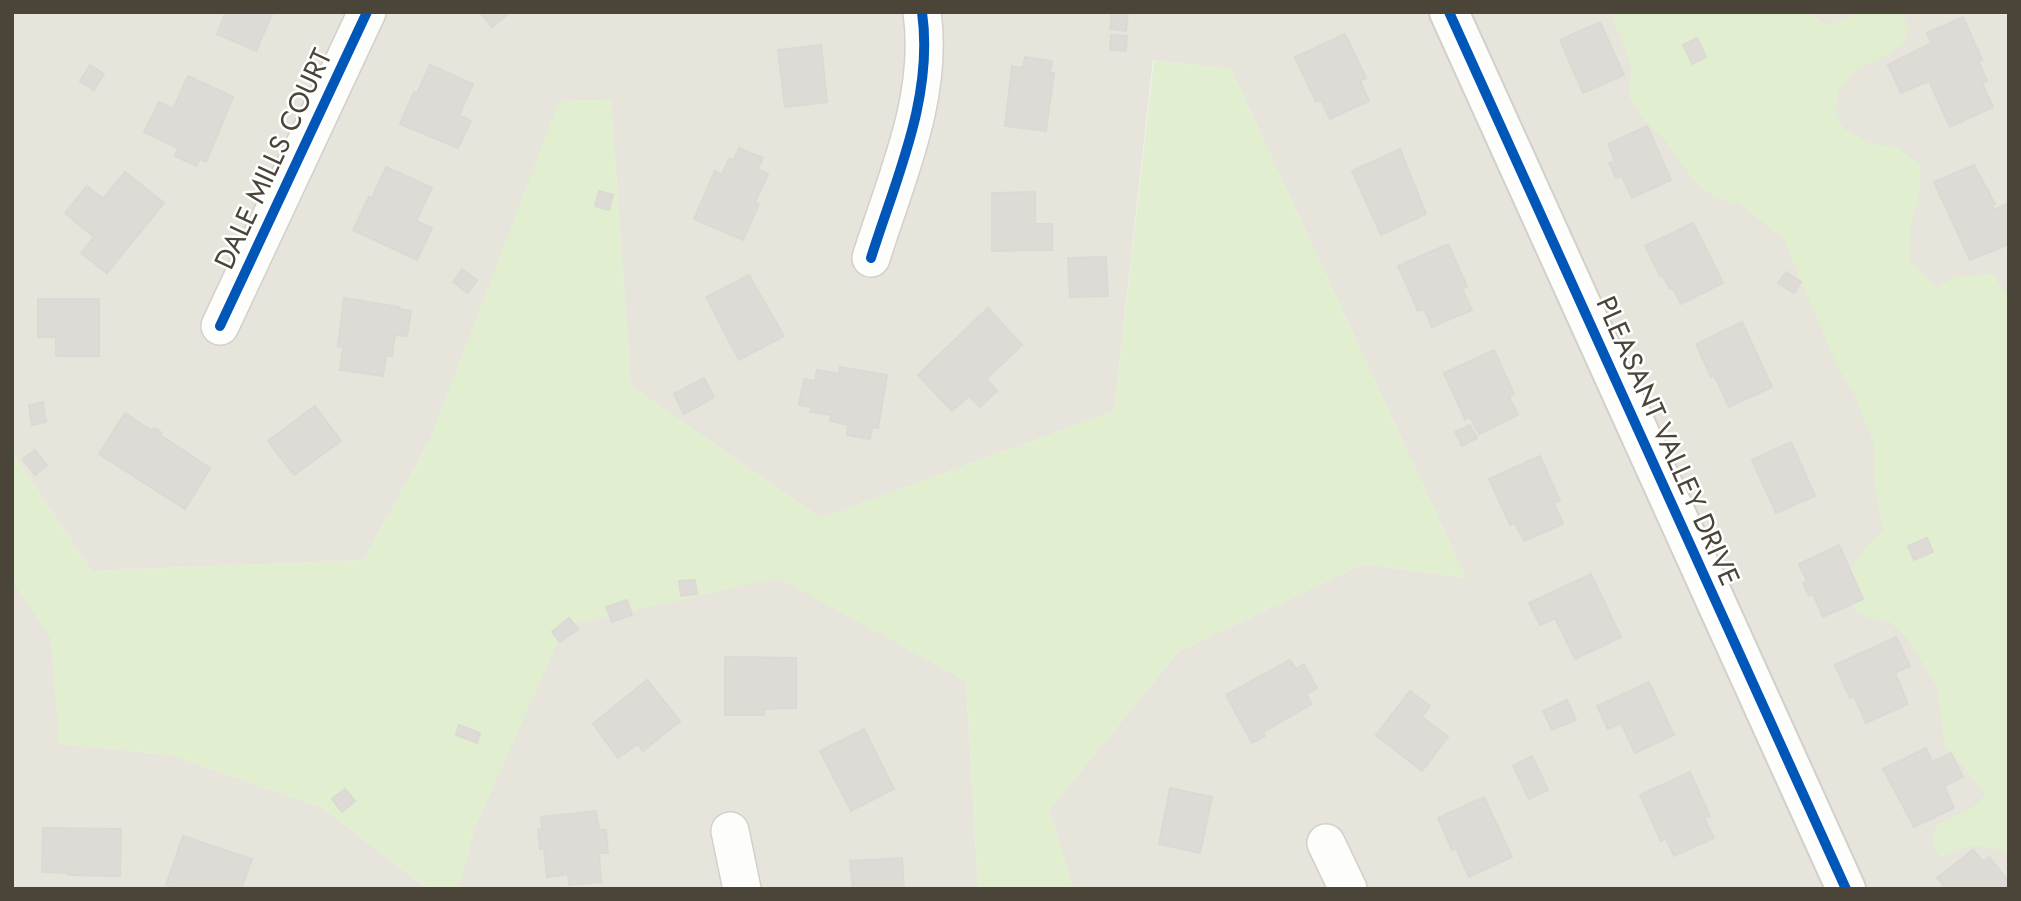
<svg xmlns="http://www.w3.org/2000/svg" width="2021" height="901" font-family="Jost,sans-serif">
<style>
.residential{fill:#e7e4dc}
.green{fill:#e1eecf}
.building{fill:#dedbd6;stroke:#dcd9d4;stroke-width:2}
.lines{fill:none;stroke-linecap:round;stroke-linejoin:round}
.minor-casing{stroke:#d2d0cb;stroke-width:40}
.tertiary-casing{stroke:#d2d0cb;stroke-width:42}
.minor{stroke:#fdfdfc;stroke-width:37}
.tertiary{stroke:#fdfdfc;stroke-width:38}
.cycleway-casing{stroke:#fff;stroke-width:15}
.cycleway{stroke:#0057b8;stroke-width:10}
.labels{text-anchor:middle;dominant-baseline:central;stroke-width:5;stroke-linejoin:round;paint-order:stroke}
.street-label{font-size:28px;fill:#4b4439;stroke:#fff}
</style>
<rect width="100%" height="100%" fill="#f4f2ee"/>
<g class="residential">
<path d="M12 12H2009V889H1074L1049 810 1178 652 1363 564 1466 578 1231 69 1153 60 1114 411 821 518 631 386 611 100 560 101 430 440 363 560 92 571 12 452Z"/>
<path d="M778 577 966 681 978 889H458L475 827 564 626Z"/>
<path d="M12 580 51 638 60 744 171 755 323 808 427 889H12Z"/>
</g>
<g class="green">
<path d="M1610 12H1809L1826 24 1850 17 1856 12H1901L1909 28 1902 45 1880 59 1857 69 1840 88 1835 112 1844 129 1870 143 1898 148 1921 166 1919 197 1911 225 1910 261 1936 287 1955 277 1993 274 2009 299V855C1982 841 1967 845 1940 858L1932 844 1937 824 1971 809 1986 794 1945 746 1937 687 1910 642 1890 622 1869 618 1856 612 1846 593 1844 579 1866 547 1883 530 1874 483 1873 441 1854 394 1837 366 1784 240 1740 204 1714 197 1695 182 1664 139 1640 116 1629 97 1631 64Z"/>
<path d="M1154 60 1231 69 1466 578 1363 564 1178 652 1049 810 1074 889H978L966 681 778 578 565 626 475 827 458 889H427L323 808 171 755 59 744 51 638 12 580V452L92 571 363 560 430 440 559 101 611 100 631 386 821 518 1114 411Z"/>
</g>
<g class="building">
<path d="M226 12H273L256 51 217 34Z"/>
<path d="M480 12H510L492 27Z"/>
<path d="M1112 12H1128L1126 31 1110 29Z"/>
<path d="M1963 17 1982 60 1978 61 1987 81 1982 83 1993 107 1950 127 1929 81 1901 93 1888 65 1932 43 1927 33Z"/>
<path d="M1600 22 1624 75 1583 93 1560 40Z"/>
<path d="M1345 34 1366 78 1360 81 1369 101 1330 119 1321 100 1316 102 1295 57Z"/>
<path d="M1111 35 1127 36 1126 51 1110 50Z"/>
<path d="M1697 38 1706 57 1692 64 1683 45Z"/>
<path d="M821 45 827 102 785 107 778 50Z"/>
<path d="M1025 57 1052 61 1050 73H1054L1046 131 1005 126 1012 66 1023 68Z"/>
<path d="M90 65 104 74 94 90 80 81Z"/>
<path d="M430 65 473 84 459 115 471 121 458 148 400 124 414 92 417 93Z"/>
<path d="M188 76 233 97 206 162 200 159 196 166 175 156 178 148 144 132 159 102 173 109Z"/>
<path d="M1647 126 1671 180 1632 198 1622 176 1616 178 1609 163 1615 161 1608 144Z"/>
<path d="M739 148 763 158 758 169 768 174 755 202 759 204 743 240 694 219 715 171 722 175 729 159 734 160Z"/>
<path d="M1400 149 1426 214 1381 235 1352 171Z"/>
<path d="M1974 165 1995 204 1992 206 1994 210 2009 203V244L1970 260 1934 182Z"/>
<path d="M386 167 432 188 416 221 432 228 417 260 353 230 369 197 372 198Z"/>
<path d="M125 172 164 203 107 273 81 253 94 237 65 213 87 186 103 199Z"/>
<path d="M599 191 613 195 609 210 595 206Z"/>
<path d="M1035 192V224H1052V250L992 251V193Z"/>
<path d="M1693 223 1723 283 1681 304 1673 288 1670 289 1662 275 1660 276 1645 246Z"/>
<path d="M1448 244 1467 286 1462 289 1472 310 1432 327 1424 309 1418 311 1398 266Z"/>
<path d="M1106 257 1108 296 1070 297 1068 258Z"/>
<path d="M462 269 477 280 468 293 453 282Z"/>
<path d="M1786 272 1801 282 1794 293 1778 283Z"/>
<path d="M749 275 784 336 739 360 706 297Z"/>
<path d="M344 298 399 307V309L411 311 407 336 395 335 392 356H386L383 376 340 370 343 347 338 346Z"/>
<path d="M38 299H99V356H56V337H38Z"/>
<path d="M988 308 1022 345 986 379 997 391 980 407 969 396 952 411 918 375Z"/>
<path d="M1742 322 1772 387 1729 407 1714 375 1711 377 1696 344Z"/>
<path d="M1494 350 1514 394 1509 397 1518 415 1479 434 1470 417 1465 419 1444 373Z"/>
<path d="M840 367 887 375 878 428 872 427 870 439 847 435 848 425 830 421 831 415 810 412 811 407 799 405 804 379 815 381 817 370 839 374Z"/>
<path d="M704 378 714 397 684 414 674 394Z"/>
<path d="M43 402 46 422 32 425 29 405Z"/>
<path d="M315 406 341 441 294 475 268 441Z"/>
<path d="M125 413 152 431 154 428 162 433 160 435 210 468 185 509 99 454Z"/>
<path d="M1470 425 1477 438 1462 446 1455 432Z"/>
<path d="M1791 442 1815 496 1776 513 1752 460Z"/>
<path d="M35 450 47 465 35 475 23 459Z"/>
<path d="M1540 456 1560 501 1554 503 1563 524 1524 541 1515 523 1510 525 1489 479Z"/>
<path d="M1927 538 1933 552 1914 560 1908 546Z"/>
<path d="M1839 545 1863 599 1823 617 1813 594 1809 596 1803 583 1807 581 1799 564Z"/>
<path d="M1591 574 1621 637 1575 659 1555 618 1540 625 1529 603Z"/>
<path d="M695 580 697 594 681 596 679 581Z"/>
<path d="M627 600 632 615 612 622 606 607Z"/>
<path d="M569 618 578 629 560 642 552 632Z"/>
<path d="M1896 637 1910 666 1895 673 1908 704 1866 723 1854 696 1850 698 1835 665Z"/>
<path d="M725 657 796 658V708L764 709V715H725Z"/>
<path d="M1290 660 1296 669 1304 664 1317 688 1306 694 1312 704 1263 732 1265 736 1252 743 1226 695Z"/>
<path d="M647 680 680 721 643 751 638 744 618 758 593 724Z"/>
<path d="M1649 682 1674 735 1635 753 1621 723 1608 729 1597 706Z"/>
<path d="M1410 691 1430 706 1422 717 1448 737 1422 771 1376 735Z"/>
<path d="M1567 700 1576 720 1552 730 1543 711Z"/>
<path d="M459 725 480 733 477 743 456 735Z"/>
<path d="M864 729 894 789 851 811 820 751Z"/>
<path d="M1926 748 1932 762 1951 753 1963 777 1944 786 1954 808 1914 827 1883 769Z"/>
<path d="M1532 756 1548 790 1529 799 1513 766Z"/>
<path d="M1690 772 1710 816 1704 818 1714 838 1674 856 1666 838 1661 841 1640 795Z"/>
<path d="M1170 788 1212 797 1200 853 1159 844Z"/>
<path d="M345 789 355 801 342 812 332 799Z"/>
<path d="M1484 797 1512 857 1469 877 1456 848 1452 850 1438 818Z"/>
<path d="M596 811 599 830H606L608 853H599L601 882 569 885 568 874 547 877 544 849H540L538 830 542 829 541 817Z"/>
<path d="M43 828 121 829 120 876 68 875 69 873 42 872Z"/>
<path d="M183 836 252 859 241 889H175L166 885Z"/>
<path d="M1973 850 1983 862 1989 857 2009 882V889H1946L1937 878Z"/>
<path d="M902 858 904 889H853L850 861Z"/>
</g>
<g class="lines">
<g class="minor-casing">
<g id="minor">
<path d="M871 258C896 178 934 97 922 12"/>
<path d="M220 326 367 12"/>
<path d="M730 831 742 889"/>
<path d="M1326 843 1348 889"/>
</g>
</g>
<g class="tertiary-casing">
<path id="tertiary" d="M1449 12 1846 889"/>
</g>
<use href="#minor" class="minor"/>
<use href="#tertiary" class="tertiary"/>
<g class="cycleway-casing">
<g id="cycleway">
<path d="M1449 12 1846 889"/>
<path d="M871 258C896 178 934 97 922 12"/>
<path d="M220 326 367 12"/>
</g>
</g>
<use href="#cycleway" class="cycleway"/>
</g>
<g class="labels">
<g class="street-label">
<text transform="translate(273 159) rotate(-65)">DALE MILLS COURT</text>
<text transform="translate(1668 441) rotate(66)">PLEASANT VALLEY DRIVE</text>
</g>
</g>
<rect width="2021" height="901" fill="none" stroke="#4b4439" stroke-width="28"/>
</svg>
